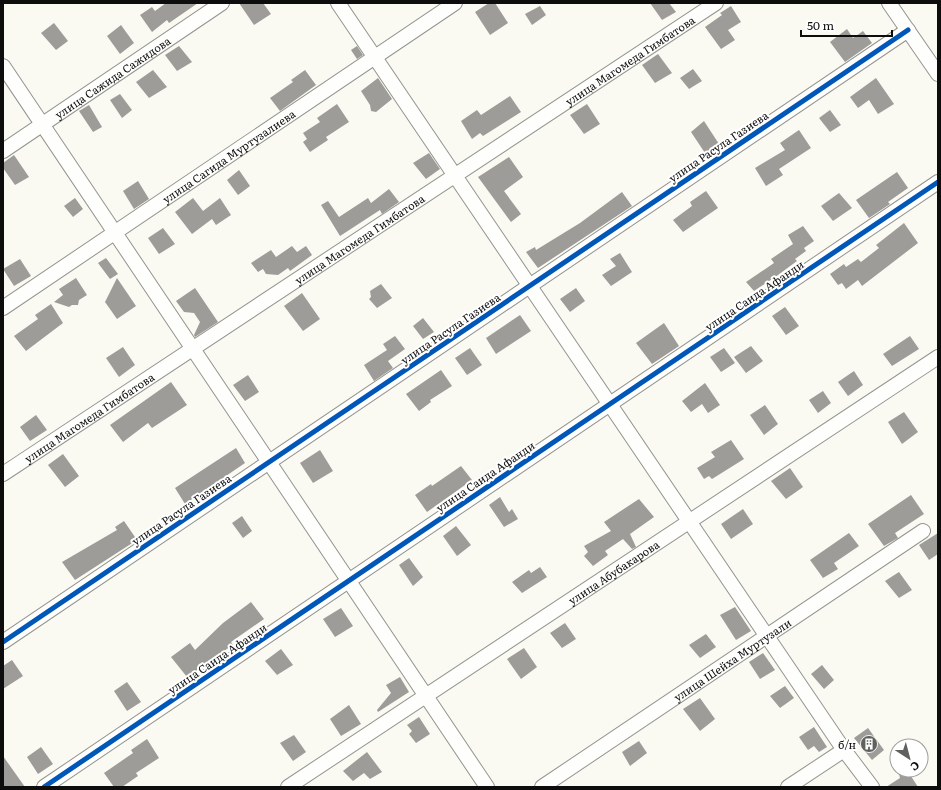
<svg xmlns="http://www.w3.org/2000/svg" width="941" height="790" font-family="Literata,serif">
<style>
.building{fill:#9e9c98}
.lines{fill:none;stroke-linecap:round;stroke-linejoin:round}
.street-casing{stroke:#949490;stroke-width:16}
.street{stroke:#fefefd;stroke-width:14}
.cycleway-casing{stroke:#fff;stroke-width:8}
.cycleway{stroke:#0057b8;stroke-width:5}
.labels{text-anchor:middle;dominant-baseline:central;stroke-width:4;stroke-linejoin:round;paint-order:stroke}
.street-label{font-size:11px;fill:#0d0d0d;stroke:#fff}
.poi-label{font-size:11px;fill:#0d0d0d;stroke:#fff;text-anchor:end}
</style>
<rect width="100%" height="100%" fill="#fbfaf2"/>
<g class="building">
<path d="M166 3H198L169 23 167 20 152 32 140 15 152 7 155 11Z"/>
<path d="M239 3H263L271 14 254 25Z"/>
<path d="M489 3H495L508 23 490 35 475 12Z"/>
<path d="M650 3H669L676 12 662 20Z"/>
<path d="M540 6 546 15 532 25 525 14Z"/>
<path d="M731 6 741 22 728 30 735 40 721 49 705 27 722 15 720 13Z"/>
<path d="M54 23 68 41 56 50 41 33Z"/>
<path d="M121 25 134 43 120 54 107 36Z"/>
<path d="M847 29 853 38 863 31 872 43 845 62 830 42Z"/>
<path d="M179 46 192 62 177 71 165 55Z"/>
<path d="M357 46 363 55 357 59 351 50Z"/>
<path d="M658 54 672 73 655 83 642 65Z"/>
<path d="M693 69 702 81 689 89 680 78Z"/>
<path d="M153 70 167 87 149 98 136 82Z"/>
<path d="M305 70 316 85 280 111 270 98 293 82 291 80Z"/>
<path d="M378 78 392 99 376 112 371 111 370 105 361 91Z"/>
<path d="M876 78 894 104 878 114 869 100 858 108 850 97Z"/>
<path d="M120 94 132 110 122 118 110 100Z"/>
<path d="M510 96 521 112 483 136 480 133 472 139 461 121 477 110 481 115Z"/>
<path d="M337 104 349 122 326 137 328 140 310 152 303 142 307 139 303 133 320 122 317 118Z"/>
<path d="M587 104 600 124 584 134 570 115Z"/>
<path d="M89 105 102 127 93 132 79 111Z"/>
<path d="M830 110 841 125 830 132 819 118Z"/>
<path d="M704 121 719 144 705 153 691 132Z"/>
<path d="M799 130 811 148 779 169 783 175 766 186 755 168 785 150 780 143Z"/>
<path d="M429 153 440 169 426 179 413 163Z"/>
<path d="M14 155 29 177 15 185 3 168V163Z"/>
<path d="M509 157 523 177 504 191 521 214 511 222 478 177Z"/>
<path d="M239 170 250 186 238 195 227 180Z"/>
<path d="M897 172 908 188 888 202 890 204 869 218 856 200Z"/>
<path d="M138 181 149 199 134 209 123 191Z"/>
<path d="M389 189 399 202 382 214 380 210 340 236 321 205 328 201 339 217 368 198 371 203Z"/>
<path d="M706 191 718 208 683 232 673 220 692 206 690 202Z"/>
<path d="M622 192 632 206 538 268 526 252 535 247 536 250 580 223Z"/>
<path d="M839 193 852 208 833 221 821 206Z"/>
<path d="M75 198 83 209 73 217 64 206Z"/>
<path d="M193 198 203 211 220 198 231 215 216 225 212 219 192 234 175 212Z"/>
<path d="M904 223 918 243 862 286 858 280 846 289 842 283 838 285 830 274 844 264 846 267 858 259 861 262 879 248 876 245Z"/>
<path d="M803 226 814 241 804 248 806 251 795 259 797 261 778 275 754 291 746 282 774 263 771 259 793 244 788 235Z"/>
<path d="M163 228 175 244 159 254 148 238Z"/>
<path d="M292 246 297 252 306 246 312 255 290 271 288 268 278 275 266 274 263 269 258 272 251 263 271 250 276 257Z"/>
<path d="M620 253 632 272 611 286 602 275 616 266 610 259Z"/>
<path d="M106 258 118 274 110 279 98 263Z"/>
<path d="M20 259 31 276 14 286 3 269Z"/>
<path d="M76 278 87 295 79 300 78 305H72L69 307 54 302 63 295 59 289Z"/>
<path d="M117 278 136 306 117 319 105 302Z"/>
<path d="M381 284 392 298 377 308 369 299 371 297 370 291Z"/>
<path d="M195 288 218 322 195 337 194 335 200 322 194 313 184 312 176 301Z"/>
<path d="M576 288 585 301 570 312 560 299Z"/>
<path d="M302 293 320 319 303 331 284 306Z"/>
<path d="M51 304 63 323 26 351 14 336 38 319 35 315Z"/>
<path d="M785 307 799 326 786 335 772 316Z"/>
<path d="M520 315 531 331 496 354 486 338Z"/>
<path d="M423 318 434 332 423 339 413 326Z"/>
<path d="M664 323 679 346 652 364 636 343Z"/>
<path d="M395 336 405 349 388 361 393 368 374 381 364 365 387 350 383 344Z"/>
<path d="M910 336 919 349 892 366 883 354Z"/>
<path d="M751 346 763 361 746 373 734 357Z"/>
<path d="M123 347 135 365 119 377 106 358Z"/>
<path d="M470 348 482 365 467 375 455 358Z"/>
<path d="M724 348 735 363 721 372 710 357Z"/>
<path d="M441 370 452 386 430 400 431 402 419 411 406 394Z"/>
<path d="M854 371 863 385 848 396 838 382Z"/>
<path d="M248 375 259 392 245 401 233 385Z"/>
<path d="M171 382 187 405 152 428 148 423 123 442 110 425Z"/>
<path d="M705 383 720 405 708 413 702 404 691 412 682 401Z"/>
<path d="M823 391 831 403 818 413 809 400Z"/>
<path d="M765 405 778 424 764 435 750 415Z"/>
<path d="M904 412 918 432 902 444 888 422Z"/>
<path d="M36 415 47 430 30 441 20 427Z"/>
<path d="M731 440 744 459 712 479 709 476 704 479 697 468 715 457 711 452Z"/>
<path d="M236 448 245 463 185 504 175 488Z"/>
<path d="M320 450 333 471 313 483 300 463Z"/>
<path d="M63 454 79 476 65 487 48 465Z"/>
<path d="M461 466 472 480 427 512 415 495 431 484 432 486Z"/>
<path d="M790 468 803 487 786 499 771 481Z"/>
<path d="M911 495 924 514 895 533 898 538 884 546 868 524Z"/>
<path d="M500 497 509 512 512 509 518 519 504 527 489 505Z"/>
<path d="M639 499 654 517 630 534 636 547 632 549 623 539 605 551 608 555 593 566 584 556 588 552 584 546 611 531 604 522Z"/>
<path d="M743 509 753 524 731 539 721 524Z"/>
<path d="M242 516 252 531 243 538 232 523Z"/>
<path d="M124 521 137 540 75 580 62 562 117 530 115 527Z"/>
<path d="M456 526 471 545 457 556 443 536Z"/>
<path d="M849 533 859 546 834 563 838 569 823 578 810 560Z"/>
<path d="M938 533V554L929 560 919 545Z"/>
<path d="M409 558 423 577 413 586 399 565Z"/>
<path d="M540 567 547 577 522 593 512 582 529 570 531 573Z"/>
<path d="M899 572 912 590 899 598 885 581Z"/>
<path d="M251 602 264 619 231 642 233 645 204 664 205 665 187 677 171 657 190 643 195 650 223 623Z"/>
<path d="M735 607 751 631 736 640 720 615Z"/>
<path d="M341 608 353 626 335 637 323 619Z"/>
<path d="M565 623 576 639 562 648 550 633Z"/>
<path d="M706 634 716 647 700 658 689 645Z"/>
<path d="M524 648 537 667 521 679 507 659Z"/>
<path d="M281 649 293 665 277 675 265 661Z"/>
<path d="M763 653 775 670 760 679 749 662Z"/>
<path d="M12 660 23 676 3 689V666Z"/>
<path d="M822 665 834 680 824 689 811 674Z"/>
<path d="M400 677 409 692 378 712 377 710 391 693 386 685Z"/>
<path d="M127 682 141 702 127 711 114 691Z"/>
<path d="M785 686 794 698 780 708 770 696Z"/>
<path d="M700 698 715 719 700 731 683 709Z"/>
<path d="M349 705 361 724 341 736 330 719Z"/>
<path d="M419 717 430 734 416 743 409 734 412 731 407 725Z"/>
<path d="M814 727 827 747 819 752 814 746 808 750 799 737Z"/>
<path d="M868 728 884 750 872 760 854 738Z"/>
<path d="M294 735 306 752 293 761 280 743Z"/>
<path d="M147 739 159 758 136 773 138 776 122 787H114L104 773 133 753 131 750Z"/>
<path d="M639 741 647 753 630 766 622 752Z"/>
<path d="M41 747 53 764 38 774 27 757Z"/>
<path d="M367 752 382 772 370 779 364 773 353 781 343 771Z"/>
<path d="M3 756 25 787H3Z"/>
<path d="M898 770H907L918 787H886L900 778Z"/>
</g>
<g class="lines">
<g class="street-casing">
<g id="street">
<path d="M338 3 844 750 872 787"/>
<path d="M889 3 938 74"/>
<path d="M3 66 487 787"/>
<path id="s1" d="M3 151 222 3"/>
<path id="s2" d="M3 308 455 3"/>
<path id="s3" d="M3 474 716 3"/>
<path d="M3 642 908 30"/>
<path d="M44 787 938 182"/>
<path id="s4" d="M288 787 938 357"/>
<path id="s5" d="M542 787 923 531"/>
<path d="M788 787 844 750"/>
</g>
</g>
<use href="#street" class="street"/>
<g class="cycleway-casing">
<g id="cycleway">
<path d="M3 642 908 30"/>
<path d="M44 787 938 182"/>
</g>
</g>
<use href="#cycleway" class="cycleway"/>
</g>
<defs>
<g id="building-disc" transform="scale(0.9)"><circle r="9.5" fill="#60605d" stroke="#fff"/><path d="M-4-6H4V6H1V3H-1V6H-4ZM-2.5-4.3h1.7v1.8h-1.7ZM.8-4.3h1.7v1.8H.8ZM-2.5-1h1.7V.8h-1.7ZM.8-1h1.7V.8H.8Z" fill="#fff"/></g>
</defs>
<g fill-rule="evenodd">
<use href="#building-disc" x="869" y="744"/>
</g>
<g class="labels">
<g class="street-label">
<text stroke="none"><textPath href="#s3" startOffset="751">улица Магомеда Гимбатова</textPath></text>
<text stroke="none"><textPath href="#s1" startOffset="132">улица Сажида Сажидова</textPath></text>
<text transform="translate(718 146) rotate(-34)">улица Расула Газиева</text>
<text stroke="none"><textPath href="#s2" startOffset="272">улица Сагида Муртузалиева</textPath></text>
<text stroke="none"><textPath href="#s3" startOffset="427">улица Магомеда Гимбатова</textPath></text>
<text transform="translate(754 295) rotate(-34)">улица Саида Афанди</text>
<text transform="translate(450 328) rotate(-34)">улица Расула Газиева</text>
<text stroke="none"><textPath href="#s3" startOffset="103">улица Магомеда Гимбатова</textPath></text>
<text transform="translate(485 476) rotate(-34)">улица Саида Афанди</text>
<text transform="translate(181 509) rotate(-34)">улица Расула Газиева</text>
<text stroke="none"><textPath href="#s4" startOffset="390">улица Абубакарова</textPath></text>
<text transform="translate(217 658) rotate(-34)">улица Саида Афанди</text>
<text stroke="none"><textPath href="#s5" startOffset="229">улица Шейха Муртузали</textPath></text>
</g>
<g class="poi-label">
<text x="856" y="744">б/н</text>
</g>
</g>
<rect width="941" height="790" fill="none" stroke="#0d0d0d" stroke-width="8"/>
<g transform="translate(909 758) rotate(144)"><circle r="19" fill="#ffffff" stroke="#9e9e9e"/>
<path d="M0-3L7 15L0 10L-7 15Z" fill="#60605d"/>
<text y="-6" font-size="11" font-weight="bold" text-anchor="middle" fill="#0d0d0d">С</text>
</g>
<path d="M801 30v6h91v-6" fill="none" stroke="#0d0d0d" stroke-width="2"/>
<text x="807" y="30" font-size="12" fill="#0d0d0d" stroke="#ffffff" stroke-width="3" paint-order="stroke">50 m</text>
</svg>
